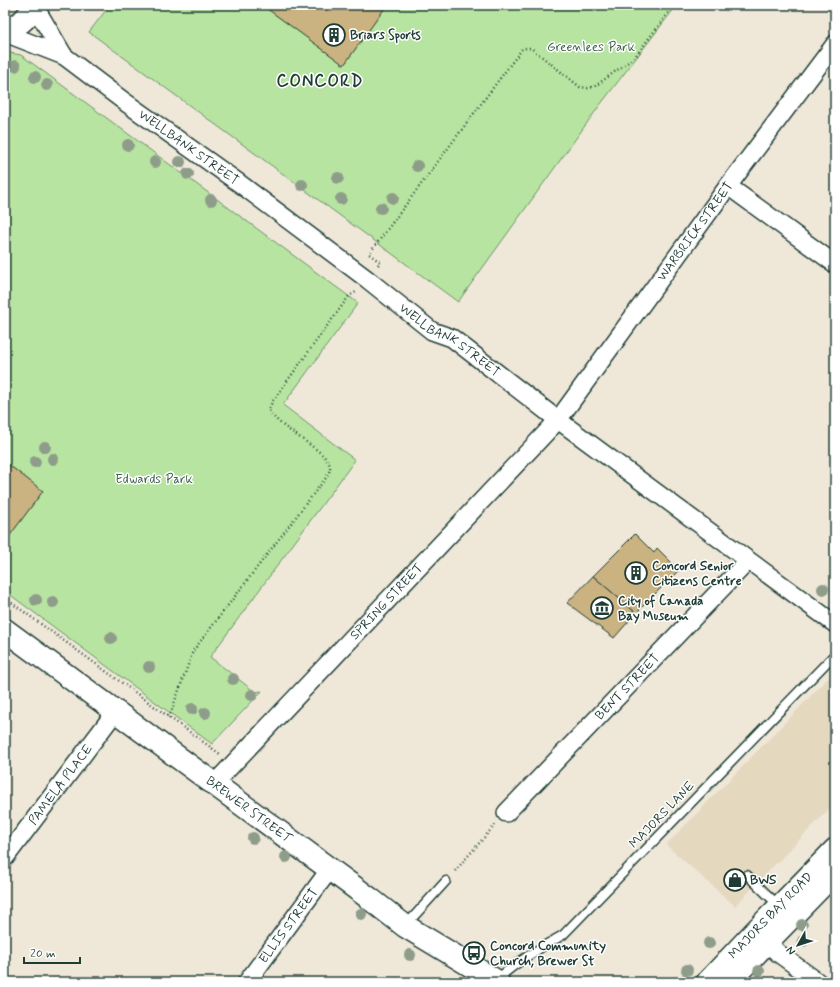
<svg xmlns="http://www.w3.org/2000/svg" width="840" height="987" font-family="Mynerve,sans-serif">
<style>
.built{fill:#e4d8bf}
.green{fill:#b8e4a1;stroke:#6c906a}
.building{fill:#cab281;stroke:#1f3d34}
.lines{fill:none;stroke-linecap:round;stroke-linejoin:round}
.service-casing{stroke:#1f3d34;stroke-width:11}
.minor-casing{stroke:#1f3d34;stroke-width:20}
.tertiary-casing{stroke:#1f3d34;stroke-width:24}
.secondary-casing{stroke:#1f3d34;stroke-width:25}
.path{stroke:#1f3d34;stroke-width:2.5;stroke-dasharray:1 3;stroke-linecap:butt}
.service{stroke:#fff;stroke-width:8}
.minor{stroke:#fff;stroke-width:17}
.tertiary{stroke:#fff;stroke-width:21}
.secondary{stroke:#fff;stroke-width:22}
.tree{fill:#8e9c8a}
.labels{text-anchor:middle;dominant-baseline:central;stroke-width:3;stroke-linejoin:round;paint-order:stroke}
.poi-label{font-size:13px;font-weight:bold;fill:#1f3d34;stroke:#fff;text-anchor:start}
.park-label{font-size:13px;fill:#3e5e4a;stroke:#fff}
.street-label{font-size:13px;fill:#1f3d34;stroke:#fff}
.district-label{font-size:17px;font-weight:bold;letter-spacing:1px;fill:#1f3d34;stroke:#fff}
</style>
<rect width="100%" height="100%" fill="#efe8d9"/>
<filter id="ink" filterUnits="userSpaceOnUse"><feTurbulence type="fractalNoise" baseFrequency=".025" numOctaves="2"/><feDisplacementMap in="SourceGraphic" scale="8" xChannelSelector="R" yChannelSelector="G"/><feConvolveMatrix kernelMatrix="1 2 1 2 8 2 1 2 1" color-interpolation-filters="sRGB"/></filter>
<g filter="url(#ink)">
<path class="built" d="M835 671V803L735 906 666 845Z"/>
<g class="green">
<path d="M110 5H677L600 105 458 302 89 32Z"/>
<path d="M5 52 21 55 358 303 283 405 355 460 210 657 255 692 262 691 212 744 5 591Z"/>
</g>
<g class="building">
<path d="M262 5H387L344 65Z"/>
<path d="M5 462 43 491 5 542Z"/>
<path d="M635 534 654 553 657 548 679 570 636 613 593 576Z"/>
<path d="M593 576 636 613 614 638 567 603Z"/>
</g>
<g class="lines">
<g class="service-casing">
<g id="service">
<path d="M747 875 779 906"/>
<path d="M406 925 446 881"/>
<path d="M496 980C517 962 539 948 563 935L835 654"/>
</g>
</g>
<g class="minor-casing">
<g id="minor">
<path d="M34 5 64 56"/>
<path id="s1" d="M5 33 64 56 125 102 239 183 367 279 432 331 452 338 558 420 835 624"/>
<path d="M728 186 835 264"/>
<path id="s2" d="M214 784 558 420 728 186 835 44"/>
<path id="s3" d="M506 813 748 561"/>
<path id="s4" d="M5 858 116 711"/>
<path d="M758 934 778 953 818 982"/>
<path id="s5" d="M247 982 330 869"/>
</g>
</g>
<g class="tertiary-casing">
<g id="tertiary">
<path id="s6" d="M707 982 755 931 835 849"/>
<path d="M729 982 835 873"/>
</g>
</g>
<g class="secondary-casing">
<g id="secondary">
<path d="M5 29C20 26 28 18 34 5"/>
<path id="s7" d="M5 630 369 898 405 926 498 982"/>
</g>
</g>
<g class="path">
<path d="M378 265 380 262 369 254 522 49 526 48H531L580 87 588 88 594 87 635 57 674 5"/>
<path d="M5 598 220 754"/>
<path d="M169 718 193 651 315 492C320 485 328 477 330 469 332 451 277 429 269 410L272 402 349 296 356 292"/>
<path d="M455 871 495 825"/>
</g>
<use href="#service" class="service"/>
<use href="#minor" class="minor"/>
<use href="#tertiary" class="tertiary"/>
<use href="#secondary" class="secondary"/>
</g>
<g class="tree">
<circle cx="15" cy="66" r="6"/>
<circle cx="35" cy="77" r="6"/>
<circle cx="47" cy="85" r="6"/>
<circle cx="128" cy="145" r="6"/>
<circle cx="155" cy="162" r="6"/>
<circle cx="180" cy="162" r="6"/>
<circle cx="417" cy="166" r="6"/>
<circle cx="188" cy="174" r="6"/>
<circle cx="338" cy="178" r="6"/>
<circle cx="302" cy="185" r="6"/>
<circle cx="393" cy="198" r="6"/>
<circle cx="341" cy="199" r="6"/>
<circle cx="211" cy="200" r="6"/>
<circle cx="381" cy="208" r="6"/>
<circle cx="45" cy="447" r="6"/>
<circle cx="53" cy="459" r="6"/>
<circle cx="35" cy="462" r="6"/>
<circle cx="823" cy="589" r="6"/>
<circle cx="36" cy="600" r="6"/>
<circle cx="53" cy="602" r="6"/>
<circle cx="111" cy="638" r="6"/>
<circle cx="149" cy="667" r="6"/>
<circle cx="233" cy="679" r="6"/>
<circle cx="252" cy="695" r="6"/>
<circle cx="192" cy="709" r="6"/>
<circle cx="205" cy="713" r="6"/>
<circle cx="253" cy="838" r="6"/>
<circle cx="286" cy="857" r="6"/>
<circle cx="361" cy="914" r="6"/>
<circle cx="802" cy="925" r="6"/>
<circle cx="803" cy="941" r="6"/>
<circle cx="709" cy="943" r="6"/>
<circle cx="410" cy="955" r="6"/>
<circle cx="687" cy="970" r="6"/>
<circle cx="759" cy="971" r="6"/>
</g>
</g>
<defs>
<g id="building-ring" transform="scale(1.15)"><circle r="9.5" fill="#fff" stroke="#1f3d34" stroke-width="1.5"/><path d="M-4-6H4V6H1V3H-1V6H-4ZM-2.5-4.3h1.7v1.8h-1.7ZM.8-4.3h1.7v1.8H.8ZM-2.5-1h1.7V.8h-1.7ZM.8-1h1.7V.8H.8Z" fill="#1f3d34"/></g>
<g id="museum-ring" transform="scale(1.15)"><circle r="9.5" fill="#fff" stroke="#1f3d34" stroke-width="1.5"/><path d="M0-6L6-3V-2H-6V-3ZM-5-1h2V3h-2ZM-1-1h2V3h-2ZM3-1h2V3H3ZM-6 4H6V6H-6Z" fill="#1f3d34"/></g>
<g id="shop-ring" transform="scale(1.15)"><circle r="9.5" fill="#fff" stroke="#1f3d34" stroke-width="1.5"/><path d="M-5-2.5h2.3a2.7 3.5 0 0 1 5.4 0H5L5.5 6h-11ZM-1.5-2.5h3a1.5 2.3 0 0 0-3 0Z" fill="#1f3d34"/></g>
<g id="bus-ring" transform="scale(1.15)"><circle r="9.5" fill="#fff" stroke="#1f3d34" stroke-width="1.5"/><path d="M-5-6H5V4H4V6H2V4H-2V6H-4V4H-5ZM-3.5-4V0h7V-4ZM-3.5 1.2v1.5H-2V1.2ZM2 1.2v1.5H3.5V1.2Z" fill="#1f3d34"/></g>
</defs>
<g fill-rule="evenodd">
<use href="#building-ring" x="334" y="35"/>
<use href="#building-ring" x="636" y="573"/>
<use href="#museum-ring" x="602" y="608"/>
<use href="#shop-ring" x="735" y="880"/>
<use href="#bus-ring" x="474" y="953"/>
</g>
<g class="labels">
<g class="poi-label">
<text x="350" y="35">Briars Sports</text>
<text x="652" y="566">Concord Senior<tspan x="652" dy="15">Citizens Centre</tspan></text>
<text x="618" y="601">City of Canada<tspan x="618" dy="15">Bay Museum</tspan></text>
<text x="750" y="880">BWS</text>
<text x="490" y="946">Concord Community<tspan x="490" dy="15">Church, Brewer St</tspan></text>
</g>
<g class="park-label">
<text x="591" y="47">Greenlees Park</text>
<text x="154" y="479">Edwards Park</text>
</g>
<g class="street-label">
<text stroke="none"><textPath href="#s1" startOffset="218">WELLBANK STREET</textPath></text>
<text stroke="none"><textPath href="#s2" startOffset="734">WARBRICK STREET</textPath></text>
<text stroke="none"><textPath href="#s1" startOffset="543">WELLBANK STREET</textPath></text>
<text stroke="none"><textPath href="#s2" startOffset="251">SPRING STREET</textPath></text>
<text stroke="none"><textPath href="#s3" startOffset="175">BENT STREET</textPath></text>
<text stroke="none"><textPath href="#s4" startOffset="92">PAMELA PLACE</textPath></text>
<text stroke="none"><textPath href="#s7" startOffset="303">BREWER STREET</textPath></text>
<text transform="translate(662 815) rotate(-46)">MAJORS LANE</text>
<text stroke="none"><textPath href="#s6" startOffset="92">MAJORS BAY ROAD</textPath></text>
<text stroke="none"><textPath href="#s5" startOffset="70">ELLIS STREET</textPath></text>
</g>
<g class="district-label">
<text x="320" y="81">CONCORD</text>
</g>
</g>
<rect width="840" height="987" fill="none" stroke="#fff" stroke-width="20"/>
<rect x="10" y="10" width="820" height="967" fill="none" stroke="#1f3d34" stroke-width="1.5" filter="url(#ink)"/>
<g transform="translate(798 945) rotate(231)" stroke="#ffffff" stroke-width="3" paint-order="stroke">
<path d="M0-3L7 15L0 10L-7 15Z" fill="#1f3d34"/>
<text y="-6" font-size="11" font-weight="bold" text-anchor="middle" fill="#1f3d34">N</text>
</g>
<path d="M24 957v6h56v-6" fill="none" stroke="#1f3d34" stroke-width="2"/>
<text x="30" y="957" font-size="12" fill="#1f3d34" stroke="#ffffff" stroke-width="3" paint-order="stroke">20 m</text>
</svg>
